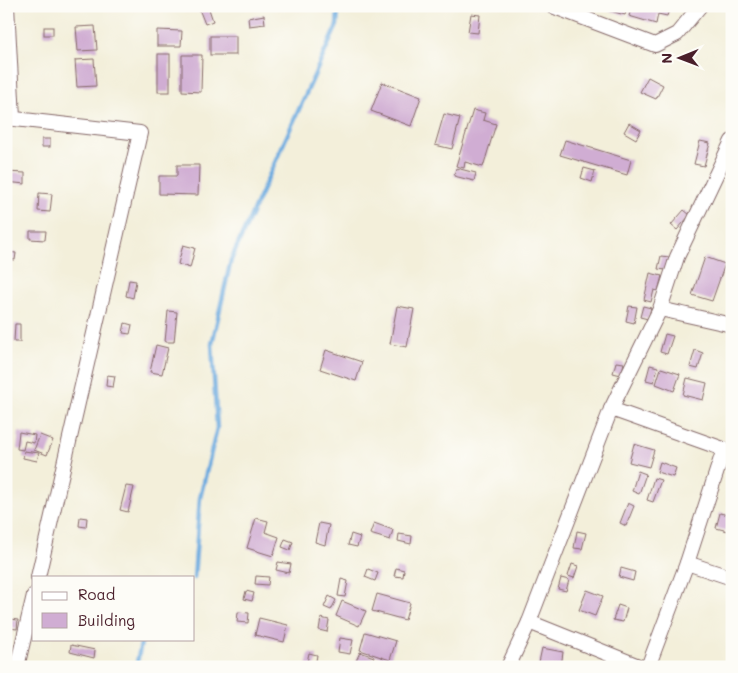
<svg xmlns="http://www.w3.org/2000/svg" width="738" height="673" font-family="Mali,sans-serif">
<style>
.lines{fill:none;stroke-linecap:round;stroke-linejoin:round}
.stream{stroke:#6dabdf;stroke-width:4.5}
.building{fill:#d0add3}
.minor-casing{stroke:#856868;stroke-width:16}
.minor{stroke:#fff;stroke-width:14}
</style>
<rect width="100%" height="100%" fill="#fdfcf7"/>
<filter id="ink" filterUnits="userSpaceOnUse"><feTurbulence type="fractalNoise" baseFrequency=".02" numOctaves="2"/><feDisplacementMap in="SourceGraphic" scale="10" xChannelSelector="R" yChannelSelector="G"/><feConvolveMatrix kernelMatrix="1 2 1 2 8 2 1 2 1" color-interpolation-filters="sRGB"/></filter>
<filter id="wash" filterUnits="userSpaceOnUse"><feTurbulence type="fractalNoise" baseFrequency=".0096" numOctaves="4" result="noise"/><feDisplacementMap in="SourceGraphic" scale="20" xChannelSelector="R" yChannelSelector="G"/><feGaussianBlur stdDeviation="1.12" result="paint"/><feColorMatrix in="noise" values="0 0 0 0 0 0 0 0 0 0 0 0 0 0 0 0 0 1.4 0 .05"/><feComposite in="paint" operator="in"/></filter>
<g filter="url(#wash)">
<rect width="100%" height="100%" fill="#f3efda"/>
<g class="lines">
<g class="stream">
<path d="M194 578 200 498 217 428 212 344 231 260 337 25 338 6"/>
<path d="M136 667 142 639"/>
</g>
</g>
<g id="blocks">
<g class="building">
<path d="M208 6 213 21 205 24 199 9Z"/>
<path d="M608 6H628L625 15 607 10Z"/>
<path d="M632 6H670L667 16 658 14 656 24 629 16Z"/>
<path d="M471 14 480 15 478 33 468 32Z"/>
<path d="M264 15 265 24 249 26 248 18Z"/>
<path d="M95 26 97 50 78 51 76 27Z"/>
<rect x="44" y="27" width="9" height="8"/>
<path d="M157 30 182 31 181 46H157Z"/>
<rect x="210" y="36" width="26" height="19"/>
<rect x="158" y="54" width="12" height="38"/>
<path d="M182 55H202L201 92 182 91Z"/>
<path d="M94 59 96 86 77 87 75 60Z"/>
<path d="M648 77 663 85 656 99 640 92Z"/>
<path d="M382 82 421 97 411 126 371 111Z"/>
<path d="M473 110 485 113 483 120 496 124 483 167 465 162 464 168 456 166Z"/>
<path d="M444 114 460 118 452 149 435 145Z"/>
<path d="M629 123 641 130 636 139 624 132Z"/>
<rect x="42" y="139" width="8" height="8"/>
<path d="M565 140 631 160 627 175 560 155Z"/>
<path d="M700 141 710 143 704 166 694 164Z"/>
<path d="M177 165H199L198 195 159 194V176H177Z"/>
<path d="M456 168 476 173 474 181 454 176Z"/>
<path d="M584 168 595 171 592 182 581 178Z"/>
<path d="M6 172 25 173V184L6 182Z"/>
<path d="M39 193 52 194 50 212 38 211Z"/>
<path d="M684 210 690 215 677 230 671 225Z"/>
<path d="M30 231H46L45 240 30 239Z"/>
<path d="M183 245 195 248 190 268 178 264Z"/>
<path d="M6 252 16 253 15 260 6 259Z"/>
<path d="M661 256 669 257 666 270 658 269Z"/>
<path d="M705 257 725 264 712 301 692 295Z"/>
<path d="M650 273 662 276 658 291 654 290 651 302 644 300Z"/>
<path d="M129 280 136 281 133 298 126 296Z"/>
<path d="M397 306 414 309 407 347 390 344Z"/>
<path d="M629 306 637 307 634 323 626 321Z"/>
<path d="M643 306 651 308 648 319 640 317Z"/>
<path d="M168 311 177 312 174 342H165Z"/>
<path d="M125 323 132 325 130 334 123 333Z"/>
<path d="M15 324H20V342H14Z"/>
<path d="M665 334 673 336 667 354 660 352Z"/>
<path d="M156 345 168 348 162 374 150 372Z"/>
<path d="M326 350 362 362 356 381 320 369Z"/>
<path d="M695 350 703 353 698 369 690 367Z"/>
<path d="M616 362 624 363 621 375 613 373Z"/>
<path d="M650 365 658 367 654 382 646 380Z"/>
<path d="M661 368 680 374 674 391 656 384Z"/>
<path d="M107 375 115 376 113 387 106 386Z"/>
<path d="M687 378 707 383 703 400 683 395Z"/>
<path d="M19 432 35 435 34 443 25 441 23 450 17 449Z"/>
<path d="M40 435 53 440 47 455 34 450Z"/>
<path d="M634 444 654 450 649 467 629 462Z"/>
<path d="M24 451 39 453 37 461 23 458Z"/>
<path d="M660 462 676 468 673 477 657 472Z"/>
<path d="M638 471 646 474 639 494 632 491Z"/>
<path d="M654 478 661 480 653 502 647 500Z"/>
<path d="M126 486 134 487 128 512 120 510Z"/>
<path d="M628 503 634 506 626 526 620 523Z"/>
<path d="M720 513 732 516V532L716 528Z"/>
<path d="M80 517 87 518 86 527 79 526Z"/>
<path d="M256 518 268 521 265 532 279 537 273 556 247 548Z"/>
<path d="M319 523 329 525 325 545 315 542Z"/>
<path d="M374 523 393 530 390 540 370 534Z"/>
<path d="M577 531 586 533 582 549 574 548Z"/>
<path d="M351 534 360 537 357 547 348 545Z"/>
<path d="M399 534 412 536 411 544 398 541Z"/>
<path d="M285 539 293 542 290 550 282 547Z"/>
<path d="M278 562 291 564 289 573 276 570Z"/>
<path d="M572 564 578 566 574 578 568 576Z"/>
<path d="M396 568 404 570 403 577 394 576Z"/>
<path d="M621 568 635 572 633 581 619 577Z"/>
<path d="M368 569 378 573 375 581 365 577Z"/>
<path d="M256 576 269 577 268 585 255 584Z"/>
<path d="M561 578 569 580 566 591 558 589Z"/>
<path d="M341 579 348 581 345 597 338 596Z"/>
<path d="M587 590 603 596 595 616 579 610Z"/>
<path d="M246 591 254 593 252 601 244 599Z"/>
<path d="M377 594 410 603 405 620 372 611Z"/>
<path d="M329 596 336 600 331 610 324 607Z"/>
<path d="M342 601 366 611 359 626 336 616Z"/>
<path d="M618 605 627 608 623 622 613 620Z"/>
<path d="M238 612 249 613 248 623 237 622Z"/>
<path d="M259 618 288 625 284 642 255 635Z"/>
<path d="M321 618 329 620 327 632 319 630Z"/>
<path d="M10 619 18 620 17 629 9 628Z"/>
<path d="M365 632 396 641 390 660 360 650Z"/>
<path d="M340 638 353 640 350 654 338 652Z"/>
<path d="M71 645 95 650 94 658 70 652Z"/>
<path d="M542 648 563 652 561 667H538Z"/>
<path d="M360 652 374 657 371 666 356 661Z"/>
<path d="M309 653 317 655 315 667H306Z"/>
</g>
</g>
</g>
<g filter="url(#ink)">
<use href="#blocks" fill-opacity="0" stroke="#856868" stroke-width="1"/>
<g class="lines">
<g class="minor-casing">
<g id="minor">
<path d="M7 6 13 118"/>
<path d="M552 6 655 45 677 34 700 6"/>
<path d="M6 118 140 133 38 577"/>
<path d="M660 309 732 325"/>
<path d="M611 409 732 452"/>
<path d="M687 563 732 578"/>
<path d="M529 622 641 667"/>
<path d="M17 667 34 595"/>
<path d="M508 667 529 622 611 409 660 309 677 257 732 141"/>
<path d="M648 667 687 563 724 449"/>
</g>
</g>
<use href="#minor" class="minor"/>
</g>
</g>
<rect width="738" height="673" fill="none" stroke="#fdfcf7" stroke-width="25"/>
<rect x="32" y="576" width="162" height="65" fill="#fdfcf7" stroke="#b5a4a5"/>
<rect x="42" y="592" width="25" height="8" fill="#ffffff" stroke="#b5a4a5"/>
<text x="78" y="600" font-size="15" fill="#4a1f2b">Road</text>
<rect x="42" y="613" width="25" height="15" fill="#d0add3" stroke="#b5a4a5"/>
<text x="78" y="626" font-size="15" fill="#4a1f2b">Building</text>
<g transform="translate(680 58) rotate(269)" stroke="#fdfcf7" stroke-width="4" paint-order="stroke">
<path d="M0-4L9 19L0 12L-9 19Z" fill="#4a1f2b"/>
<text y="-8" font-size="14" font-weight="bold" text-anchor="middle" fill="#4a1f2b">N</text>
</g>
</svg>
